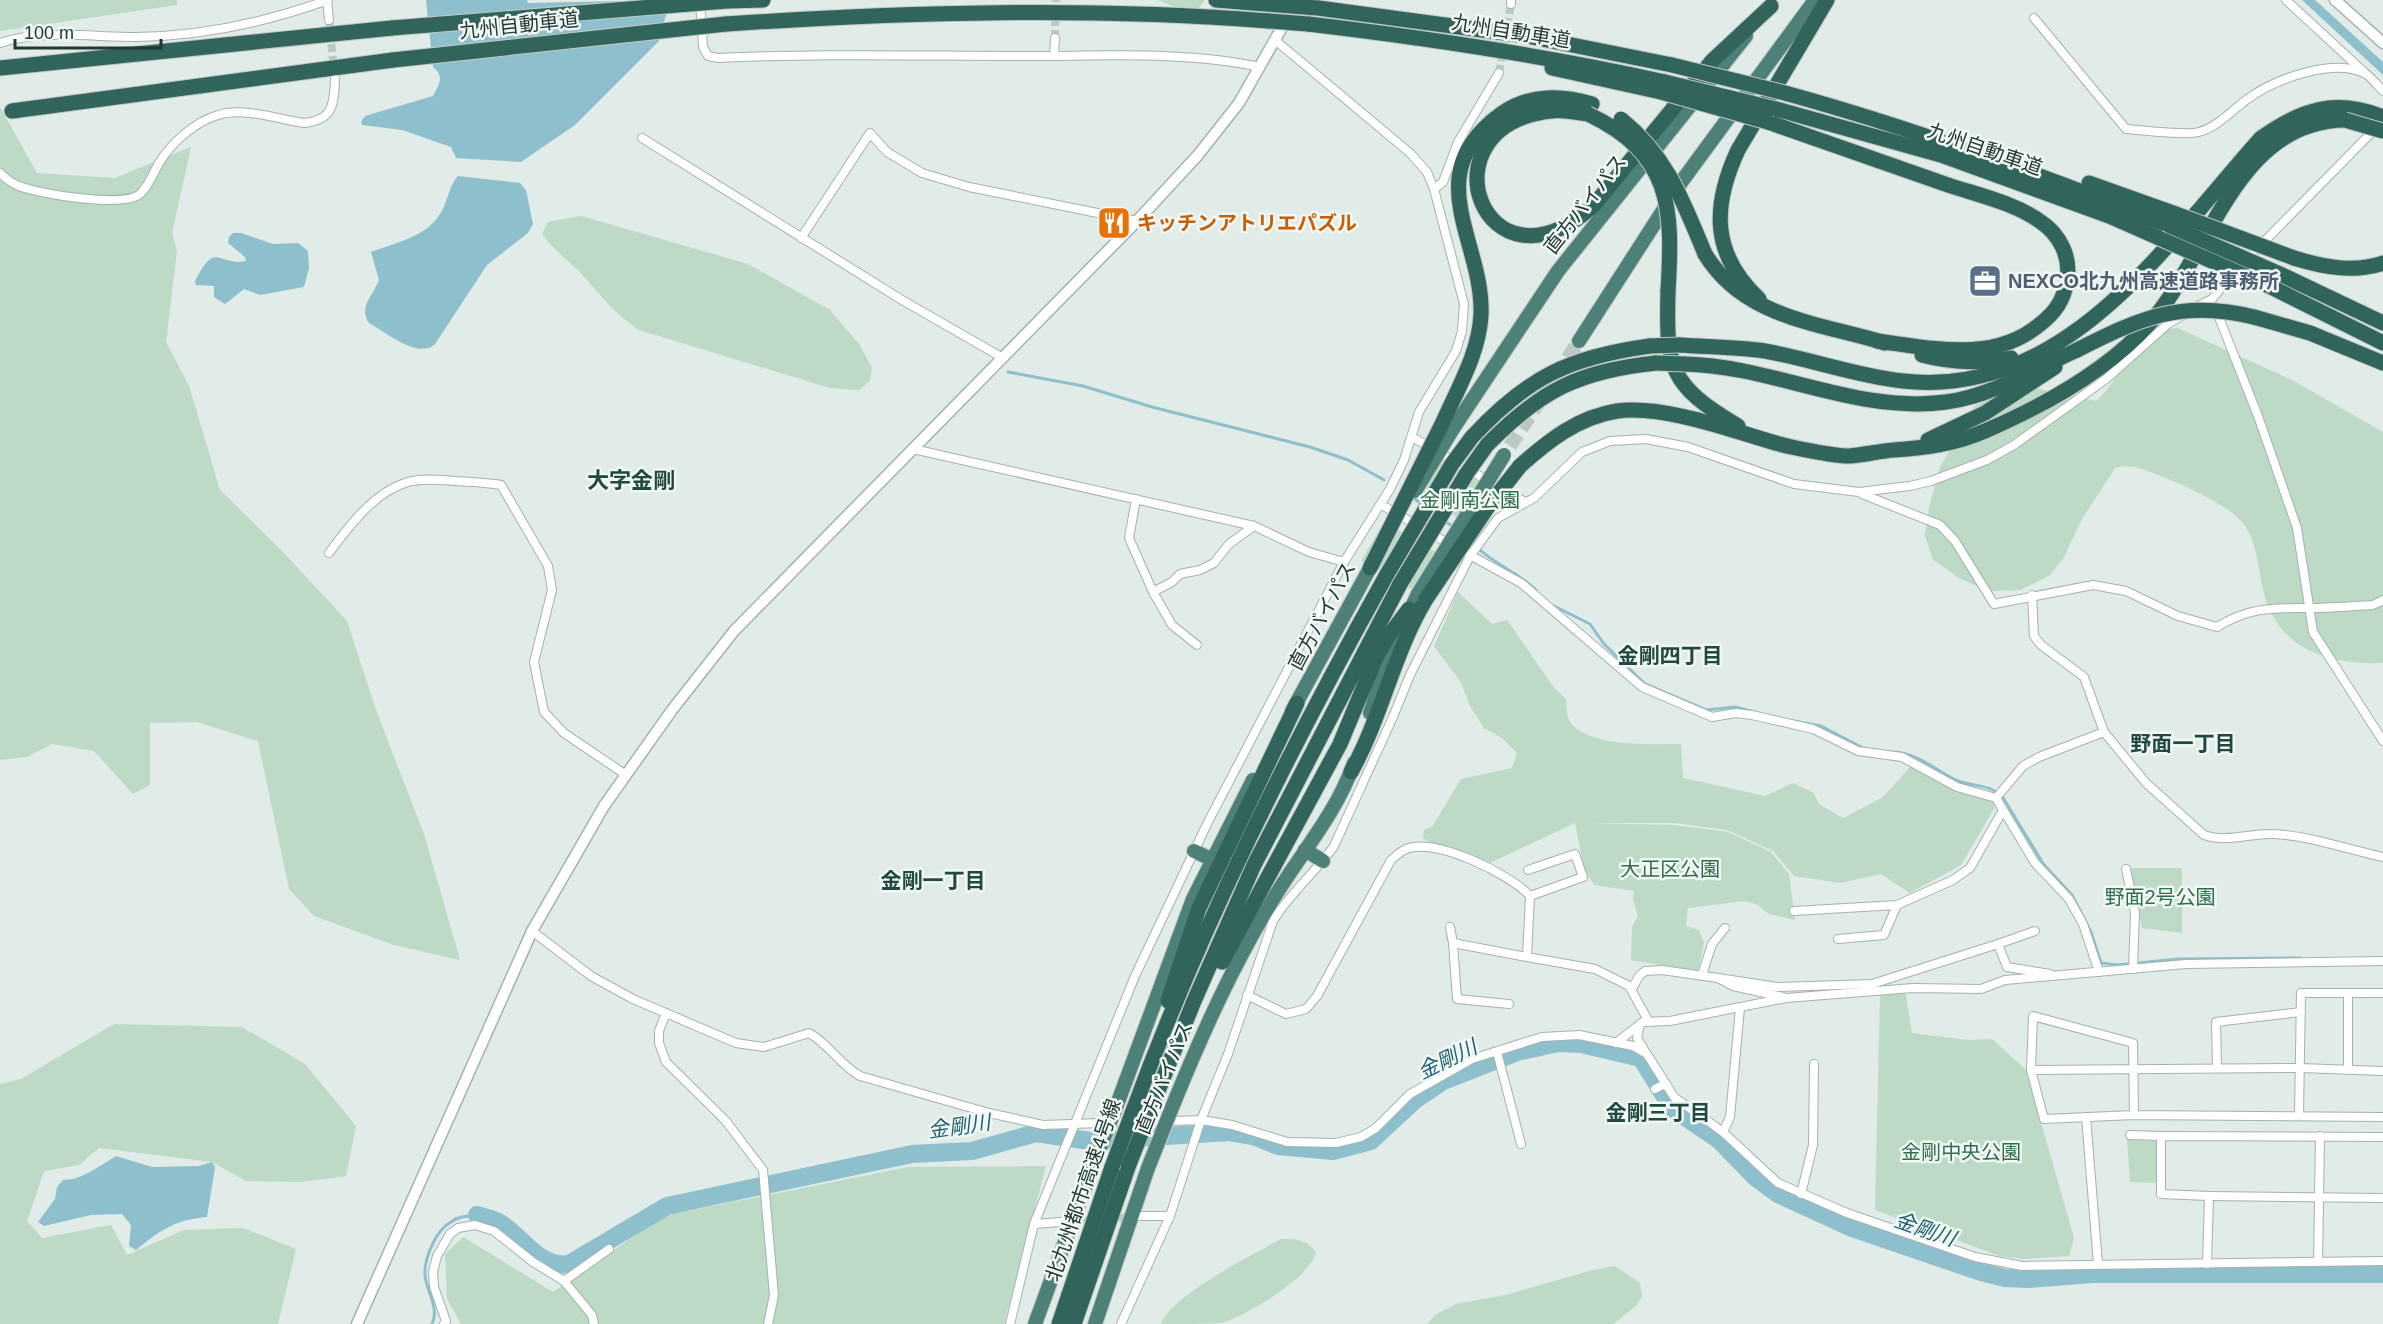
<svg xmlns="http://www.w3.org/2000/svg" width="2383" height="1324" font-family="Helvetica,'Noto Sans JP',sans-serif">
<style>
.green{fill:#bcdac5}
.water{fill:#8dc0cc}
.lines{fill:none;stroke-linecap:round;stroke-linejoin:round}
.stream{stroke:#8dc0cc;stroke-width:3}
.river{stroke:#8dc0cc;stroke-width:18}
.minor-tunnel{stroke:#bbc8c3;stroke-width:8;stroke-dasharray:8 4;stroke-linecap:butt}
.trunk-tunnel{stroke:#bbc8c3;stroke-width:14;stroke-dasharray:14 7;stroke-linecap:butt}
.minor-casing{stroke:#a4b2ae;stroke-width:10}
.tertiary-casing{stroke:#a4b2ae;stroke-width:13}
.trunk-casing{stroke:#c1c8c6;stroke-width:16}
.motorway-casing{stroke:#c1c8c6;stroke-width:17}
.minor{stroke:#fff;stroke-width:8}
.tertiary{stroke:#fff;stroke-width:10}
.trunk{stroke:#4d8076;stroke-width:14}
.motorway{stroke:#31645b;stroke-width:15}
.trunk-bridge-casing{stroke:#c1c8c6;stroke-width:16;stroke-linecap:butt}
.motorway-bridge-casing{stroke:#c1c8c6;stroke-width:17;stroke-linecap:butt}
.trunk-bridge{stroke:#4d8076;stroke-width:14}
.motorway-bridge{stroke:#31645b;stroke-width:15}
.labels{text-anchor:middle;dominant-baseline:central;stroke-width:5;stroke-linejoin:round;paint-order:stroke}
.street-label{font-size:20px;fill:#233a34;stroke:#f1f7f5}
.food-label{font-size:20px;font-weight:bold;fill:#c56008;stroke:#f1f7f5;text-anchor:start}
.service-label{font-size:20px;font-weight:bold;fill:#4e5e75;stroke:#f1f7f5;text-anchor:start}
.park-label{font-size:20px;fill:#306e4a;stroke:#f1f7f5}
.neighbourhood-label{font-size:21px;font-weight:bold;fill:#204a41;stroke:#f1f7f5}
.water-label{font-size:21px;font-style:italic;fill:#216271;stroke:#f1f7f5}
.quarter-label{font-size:22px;font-weight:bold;fill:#204a41;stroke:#f1f7f5}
</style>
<rect width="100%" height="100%" fill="#e1ebe7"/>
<g class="green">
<path d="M0 0H177V5L0 31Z"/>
<path d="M1158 0H1205L1198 9 1187 12Z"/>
<path d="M0 107 37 173 115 178 191 147 172 233 177 251 166 342 189 386 220 490 283 552 347 621 377 713 424 834 460 960 394 945 314 916 289 889 258 741 197 722 150 723V785L133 794 94 751 52 744 27 757 0 760Z"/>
<path d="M581 216 748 264 830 310 859 344 872 368 870 381 859 390 830 388 639 330C612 312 600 294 579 271 566 258 552 249 542 234L548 222Z"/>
<path d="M2178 328 2292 380 2383 432V663C2327 665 2276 649 2263 589 2258 567 2257 542 2243 523 2229 506 2188 487 2168 479 2151 473 2133 462 2115 468L2082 519 2063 559 2049 576 2020 590 1988 591 1959 578 1933 560 1925 535 1929 508 1940 467 1986 387 1995 377 2001 374 2035 388 2096 401C2115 385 2129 352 2146 331Z"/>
<path d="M1420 449 1505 496 1476 532 1450 512 1402 486Z"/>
<path d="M1384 522 1448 559 1424 596 1361 561Z"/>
<path d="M1458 592 1492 624 1507 620 1555 689 1566 699C1567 706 1566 716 1570 722 1589 748 1652 744 1681 744L1683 778 1765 796 1793 783 1814 793 1819 804 1843 818 1883 797 1912 765 1954 790 1992 800 1995 807 1961 865 1910 893 1881 874 1840 883 1794 876 1773 851 1727 830 1674 823H1587L1674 825 1728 832 1771 852 1789 874 1795 920 1769 914 1758 905 1745 901 1688 908 1686 926 1699 930 1704 943 1698 971 1631 960 1632 927 1638 916 1633 900 1634 891 1594 885 1584 868 1575 823 1490 863 1466 852 1431 843 1423 838 1424 830 1432 827 1461 779 1512 768 1517 753 1502 738 1484 728 1470 706 1460 681 1434 646Z"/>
<path d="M2131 868H2182V933L2142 928Z"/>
<path d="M1905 991 1912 1033 1967 1040 1992 1039 2026 1070 2074 1238 2069 1256 2024 1259 2000 1256 1875 1210 1880 994Z"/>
<path d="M114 1024 242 1027 305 1064 356 1126 346 1176 301 1182 246 1181 212 1162 99 1148 79 1165 44 1171 27 1221 42 1238 111 1225 127 1255 184 1230 243 1228 296 1249 278 1324H0V1084L21 1079Z"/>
<path d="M2127 1139 2157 1141V1183L2130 1182Z"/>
<path d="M1046 1166 1004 1324H461L447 1299 445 1254 463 1237 553 1292 663 1216 908 1167Z"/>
<path d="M1281 1239C1296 1239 1307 1239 1316 1253 1308 1279 1248 1314 1222 1323 1208 1324 1177 1324 1161 1324 1172 1295 1252 1255 1281 1239Z"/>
<path d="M1615 1266 1640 1283 1642 1296 1637 1305 1613 1324H1427L1435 1315 1456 1304 1506 1295 1589 1271Z"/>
</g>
<g class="water">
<path d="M426 0H527L528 3 670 0 659 41 575 125 521 162 456 158 451 147 402 130 362 125 361 122 365 116 433 96C439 85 445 76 433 67Z"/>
<path d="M2302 0H2315L2383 62V75Z"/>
<path d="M458 176 520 183 526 190 533 224 528 233 487 265 435 344C418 360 386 332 369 323 358 307 373 296 379 280L371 252C395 243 426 237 440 214 448 202 448 187 458 176Z"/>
<path d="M233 233H241L273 244 298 243 308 251 309 268 304 287 260 295 244 289 225 304 214 297V286L196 285 195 281C217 239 217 267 246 261L245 257 228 243 229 237Z"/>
<path d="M116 1156 152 1167 199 1166 212 1162 215 1167 207 1217C174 1220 161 1230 136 1250L129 1246 131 1225 122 1214 91 1215 44 1226 38 1222 55 1199 57 1187 63 1180C82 1180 99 1166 116 1156Z"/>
</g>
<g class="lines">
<g class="stream">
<path d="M1008 372 1083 386 1152 407 1310 447 1348 460 1384 480"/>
<path d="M1412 497 1423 505"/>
<path d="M1443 520 1455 528"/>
<path d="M1480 550C1498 566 1519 573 1536 590"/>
<path d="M1554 606 1590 624 1604 644 1645 684 1706 710 1735 707 1762 714"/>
<path d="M1794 721 1821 726 1863 748"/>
<path d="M1893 752C1919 753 1936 771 1958 781 1974 787 1989 784 2002 796L2044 865 2072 895 2091 932 2101 963 2117 965 2179 959 2300 958"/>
<path d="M432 1324C440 1308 426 1291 425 1275 424 1258 436 1230 451 1222 459 1216 468 1216 477 1215"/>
</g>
<path class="river" d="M477 1215C485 1218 494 1219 500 1223 523 1237 540 1269 569 1264L667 1206 912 1154 972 1151 1036 1133 1090 1141 1229 1132 1253 1136 1278 1146 1333 1151 1371 1141 1415 1100 1443 1081 1517 1052 1558 1043 1581 1044 1641 1058 1672 1108 1719 1140 1755 1177 1778 1194 1852 1228 1981 1272 2005 1278 2029 1279 2092 1274H2383"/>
<g class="minor-tunnel">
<path d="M329 20 334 70"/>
<path d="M1055 38 1056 0"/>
<path d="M1499 73 1511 4"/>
<path d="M1071 1221 1133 1217"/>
</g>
<path class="trunk-tunnel" d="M1510 446 1579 341"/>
<g class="minor-casing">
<g id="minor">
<path d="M327 0 329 20"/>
<path d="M2286 0 2366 74"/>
<path d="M700 1 703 47 708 56 718 58C821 53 925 56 1028 56 1104 56 1186 51 1260 67"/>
<path d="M1511 4V0"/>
<path d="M2034 18 2126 129C2143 130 2185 136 2199 132 2218 127 2233 109 2249 98 2275 79 2335 57 2366 74 2372 78 2378 86 2383 91"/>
<path d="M0 43C42 29 92 37 136 37 201 36 267 22 328 0"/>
<path d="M1054 56 1055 38"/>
<path d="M642 138 902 300 1003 358"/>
<path d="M0 173C6 179 11 183 19 186 39 194 123 208 140 194 148 187 154 172 159 163 172 142 195 122 218 115 244 107 278 119 304 123 333 120 334 105 335 79"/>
<path d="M1434 189 1443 182 1458 142 1499 73"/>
<path d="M801 238 870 133 887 152 922 173 969 187 1137 221"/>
<path d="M2246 260 2376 128"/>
<path d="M2196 307 2212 299 2237 269"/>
<path d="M2216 310 2258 416 2297 528 2313 632 2383 741"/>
<path d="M1412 437 1525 502"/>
<path d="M913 449 1254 526 1309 552 1344 562"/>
<path d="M1862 494 1940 525 1955 541 1994 604 2093 585 2126 591 2178 616 2217 627C2250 607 2271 608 2308 608 2329 608 2352 606 2373 605L2383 600"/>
<path d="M1136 499 1129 538 1153 592 1172 582 1180 574 1200 570 1214 563 1229 544 1254 526"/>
<path d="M1382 505 1451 545"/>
<path d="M329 553C349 526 374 492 408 482 422 478 440 480 455 481 470 482 486 482 501 485L548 566 552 590 534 662 544 712 564 733 626 775"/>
<path d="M1468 554 1521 583 1642 687 1712 717 1736 713 1752 715 1813 729 1858 751 1902 757 1957 787 1996 798 2035 863 2069 899 2083 924 2099 972"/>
<path d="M1153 592 1172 625 1197 645"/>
<path d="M2032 595 2034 636 2041 645 2084 677 2104 732"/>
<path d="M1996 798 2023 766 2039 757 2104 732 2146 783 2204 835C2227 843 2250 833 2273 834 2307 835 2349 850 2383 857"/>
<path d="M2126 869 2135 913 2133 969"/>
<path d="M1528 870 1575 854 1583 877 1530 896"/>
<path d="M1794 911 1897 905 1953 880 1970 868 2003 810"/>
<path d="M1450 927 1453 943"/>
<path d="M532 931 591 976 633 999 736 1043 764 1047 809 1033C829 1044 840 1065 860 1076L989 1113 1043 1125 1129 1122"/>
<path d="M2035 931 1998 944 2007 967 2050 974"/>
<path d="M1838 939 1884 935 1897 905"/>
<path d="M1702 975 1712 944 1725 928"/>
<path d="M1718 978 1777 987 1872 984 1998 944"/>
<path d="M1632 989 1639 976 1645 971 1662 970 1718 978 1733 986 1783 997"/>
<path d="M1247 995 1286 1014 1306 1009 1317 996 1391 860C1395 857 1401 851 1406 849 1435 837 1510 874 1530 896L1527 957 1595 969 1629 986 1649 1022"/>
<path d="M1509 1004 1457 999 1453 943 1527 957"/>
<path d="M666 1013 659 1031V1043L666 1062 725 1120 763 1170 774 1295 768 1324"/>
<path d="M1640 1024 1637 1038 1645 1051"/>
<path d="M1616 1043 1643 1022 1670 1021 1786 998 1913 988 1981 989 2005 980 2186 964 2383 961"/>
<path d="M1497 1052 1521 1144"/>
<path d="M2217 1068 2216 1022 2301 1012"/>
<path d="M2031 1070 2300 1068 2383 1071"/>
<path d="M2348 1070V993"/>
<path d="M1655 1089 1665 1084"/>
<path d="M2134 1115 2133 1043 2033 1016 2031 1070 2044 1119 2134 1115 2383 1117"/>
<path d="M2299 1115 2301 993H2383"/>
<path d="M2086 1117 2098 1264"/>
<path d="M1145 1122 1201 1120 1232 1125 1287 1142 1336 1143 1361 1137 1376 1128 1410 1094 1472 1059 1542 1037 1579 1035 1633 1046 1647 1054 1674 1097 1723 1132 1778 1183 1847 1213 1975 1257 2022 1266 2383 1261"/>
<path d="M1723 1132 1730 1117 1740 1008"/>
<path d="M2130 1135 2161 1136"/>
<path d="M1801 1194 1813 1145 1814 1064"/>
<path d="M2209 1196 2383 1198"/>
<path d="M1140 1216H1170"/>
<path d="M1034 1224 1061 1222"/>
<path d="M2318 1262 2320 1136"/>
<path d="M2207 1264 2209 1196 2161 1194V1136L2383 1137"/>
<path d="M564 1281 609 1249"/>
<path d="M444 1324 446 1321 434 1287 433 1272 437 1256 450 1234 458 1228 475 1225 494 1231 533 1262 564 1281 592 1315 594 1324"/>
<path d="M1010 1324 1034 1224 1135 976 1208 822 1344 562 1390 489 1404 460 1419 412 1456 351 1462 331 1464 304 1434 189 1427 172 1410 153 1275 40"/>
<path d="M1121 1324 1170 1216 1201 1120 1228 1054 1273 921C1290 893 1315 873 1334 846L1393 717 1410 675 1470 556 1498 518 1534 498 1582 452 1610 441 1646 439 1688 447 1794 484 1859 492 1910 486 1931 481 1987 460 2014 445 2106 379 2169 323 2183 315"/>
</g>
</g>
<g class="tertiary-casing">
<g id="tertiary">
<path d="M2335 0 2383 43"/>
<path d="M357 1324 532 931 604 806 672 710 734 631 1137 221 1198 155 1239 103 1297 1"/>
</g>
</g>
<g class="trunk-casing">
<g id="trunk">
<path d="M1579 341 1682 181 1815 0"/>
<path d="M1454 427 1558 271 1746 36"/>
<path d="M1292 711 1370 568"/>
<path d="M1370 713 1393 645 1418 594"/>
<path d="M1305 850 1323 861"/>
<path d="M1194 851 1211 859"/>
<path d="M1115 1110 1193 899 1253 780"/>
<path d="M1171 1110C1201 1036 1233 964 1275 896 1302 852 1337 812 1354 763"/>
<path d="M1035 1324 1092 1168"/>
<path d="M1095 1324 1148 1168"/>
</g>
</g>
<g class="motorway-casing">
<g id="motorway">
<path d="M1216 0 1279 5"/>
<path d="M727 1 763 0"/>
<path d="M1318 8 1527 36 1672 65"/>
<path d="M726 24C907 12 1087 7 1269 21"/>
<path d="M1308 24C1428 38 1547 56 1665 82"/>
<path d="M0 68 392 28"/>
<path d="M1552 68 1661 92"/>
<path d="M1785 93C1916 129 2044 176 2170 226"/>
<path d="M1776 109 1941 155 2109 216 2159 238"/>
<path d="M12 111 393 60"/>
<path d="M1588 114C1576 113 1563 109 1551 111 1418 126 1484 306 1594 205L1712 61 1771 6"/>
<path d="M1768 122C1828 143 1888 164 1948 185 1978 195 2015 203 2041 222 2060 235 2071 257 2067 280 2064 300 2055 313 2039 325 1993 363 1932 348 1877 341"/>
<path d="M2089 183 2176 214"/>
<path d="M1705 254C1744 318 1819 323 1885 343"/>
<path d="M2294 258C2323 267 2354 273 2383 263"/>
<path d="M2280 274 2383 323"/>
<path d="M2271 287 2383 343"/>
<path d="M1668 291C1666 368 1669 385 1738 426"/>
<path d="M1759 299C1711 254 1712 206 1738 150L1827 0"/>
<path d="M2254 317 2310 333 2383 363"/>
<path d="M1679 345C1708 347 1737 347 1765 351 1811 359 1856 376 1903 381 2065 399 2166 244 2261 138 2302 109 2335 98 2383 117"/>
<path d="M1922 355C1952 363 1980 364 2011 358"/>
<path d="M1685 364C1774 366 1856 414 1946 402 1992 396 2035 369 2077 350"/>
<path d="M1443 422C1458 388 1479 353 1481 315 1484 241 1417 175 1501 114 1529 94 1560 95 1592 104"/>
<path d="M1472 437C1528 377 1569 357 1650 346"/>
<path d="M1928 440 1985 413 2055 367"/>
<path d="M1487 445C1541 390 1579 371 1656 363"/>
<path d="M1520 466C1548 441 1578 417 1617 411 1663 405 1728 429 1772 442 1789 447 1833 456 1849 456 1864 455 1879 451 1894 450 1925 448 1955 444 1985 431 2043 406 2106 372 2149 324 2210 256 2235 121 2345 120"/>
<path d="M1351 772C1382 716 1393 654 1426 599"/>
<path d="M1222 962 1340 744 1375 660 1387 638 1409 609"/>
<path d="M1168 1001 1199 908 1297 703"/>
<path d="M1133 1111C1201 926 1290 748 1386 576"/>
<path d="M1150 1111 1194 1001 1254 865 1400 584"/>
<path d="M1059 1324 1112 1167"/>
<path d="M1074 1324 1128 1167"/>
</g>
</g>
<use href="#minor" class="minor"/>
<use href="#tertiary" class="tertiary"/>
<use href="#trunk" class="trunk"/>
<use href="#motorway" class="motorway"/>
<g class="trunk-bridge-casing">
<g id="trunk-bridge">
<path d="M1415 491 1454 427"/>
<path d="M1418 594 1504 455"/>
<path d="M1092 1168 1115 1110"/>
<path d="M1148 1168 1171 1110"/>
</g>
</g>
<g class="motorway-bridge-casing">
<g id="motorway-bridge">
<path d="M1279 5 1318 8"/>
<path d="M1269 21 1308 24"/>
<path d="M392 28 727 1"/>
<path d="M393 60 726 24"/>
<path d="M1672 65 1785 93"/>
<path d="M1665 82 1776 109"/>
<path d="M1661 92 1768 122"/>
<path d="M1588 114C1672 154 1673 208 1668 291"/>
<path d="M1621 119C1667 156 1683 201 1705 254"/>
<path d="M2345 120 2383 131"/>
<path d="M2176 214 2294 258"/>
<path d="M2170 226 2280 274"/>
<path d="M2159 238 2271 287"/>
<path d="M1650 346 1679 345"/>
<path d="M2077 350C2140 318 2182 299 2254 317"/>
<path d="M1656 363 1685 364"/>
<path d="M1370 568 1443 422"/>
<path d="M1386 576 1452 464 1472 437"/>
<path d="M1400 584 1467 473 1487 445"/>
<path d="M1426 599 1487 508 1520 466"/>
<path d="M1112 1167 1133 1111"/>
<path d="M1128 1167 1150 1111"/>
</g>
</g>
<use href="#trunk-bridge" class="trunk-bridge"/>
<use href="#motorway-bridge" class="motorway-bridge"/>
</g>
<defs>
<g id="restaurant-square" transform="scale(1.725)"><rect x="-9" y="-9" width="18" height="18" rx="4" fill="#e8710a" stroke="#f1f7f5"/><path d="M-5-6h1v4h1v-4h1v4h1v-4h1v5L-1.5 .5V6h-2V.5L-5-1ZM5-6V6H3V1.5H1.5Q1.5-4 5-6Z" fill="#fff"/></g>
<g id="office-square" transform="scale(1.725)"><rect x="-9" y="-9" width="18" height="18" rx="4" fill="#5c6f8a" stroke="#f1f7f5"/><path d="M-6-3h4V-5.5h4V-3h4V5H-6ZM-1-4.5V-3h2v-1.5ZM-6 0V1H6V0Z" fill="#fff"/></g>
</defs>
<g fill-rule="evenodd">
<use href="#restaurant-square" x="1114" y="223"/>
<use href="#office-square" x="1985" y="281"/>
</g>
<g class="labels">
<g class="street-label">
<text transform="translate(519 25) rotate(-6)">九州自動車道</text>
<text transform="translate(1511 31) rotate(9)">九州自動車道</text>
<text transform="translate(1985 149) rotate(19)">九州自動車道</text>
<text transform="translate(1585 204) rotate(-52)">直方バイパス</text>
<text transform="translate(1322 616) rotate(-62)">直方バイパス</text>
<text transform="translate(1164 1078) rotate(-68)">直方バイパス</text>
<text transform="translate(1083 1190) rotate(-71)">北九州都市高速4号線</text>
</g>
<g class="food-label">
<text x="1137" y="223">キッチンアトリエパズル</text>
</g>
<g class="service-label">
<text x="2008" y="281">NEXCO北九州高速道路事務所</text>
</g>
<g class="park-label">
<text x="1470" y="500">金剛南公園</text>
<text x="1670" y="869">大正区公園</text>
<text x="2160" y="897">野面2号公園</text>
<text x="1961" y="1152">金剛中央公園</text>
</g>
<g class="neighbourhood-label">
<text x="1670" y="655">金剛四丁目</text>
<text x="2183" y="743">野面一丁目</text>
<text x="933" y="880">金剛一丁目</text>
<text x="1658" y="1112">金剛三丁目</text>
</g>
<g class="water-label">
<text transform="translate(1447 1059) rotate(-26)">金剛川</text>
<text transform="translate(959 1126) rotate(-8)">金剛川</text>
<text transform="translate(1925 1229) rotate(19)">金剛川</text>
</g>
<g class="quarter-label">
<text x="631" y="480">大字金剛</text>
</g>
</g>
<path d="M15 39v9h146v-9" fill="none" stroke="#233a34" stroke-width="3"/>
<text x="24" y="39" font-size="18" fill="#233a34" stroke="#f1f7f5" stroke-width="4.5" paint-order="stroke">100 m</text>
</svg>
